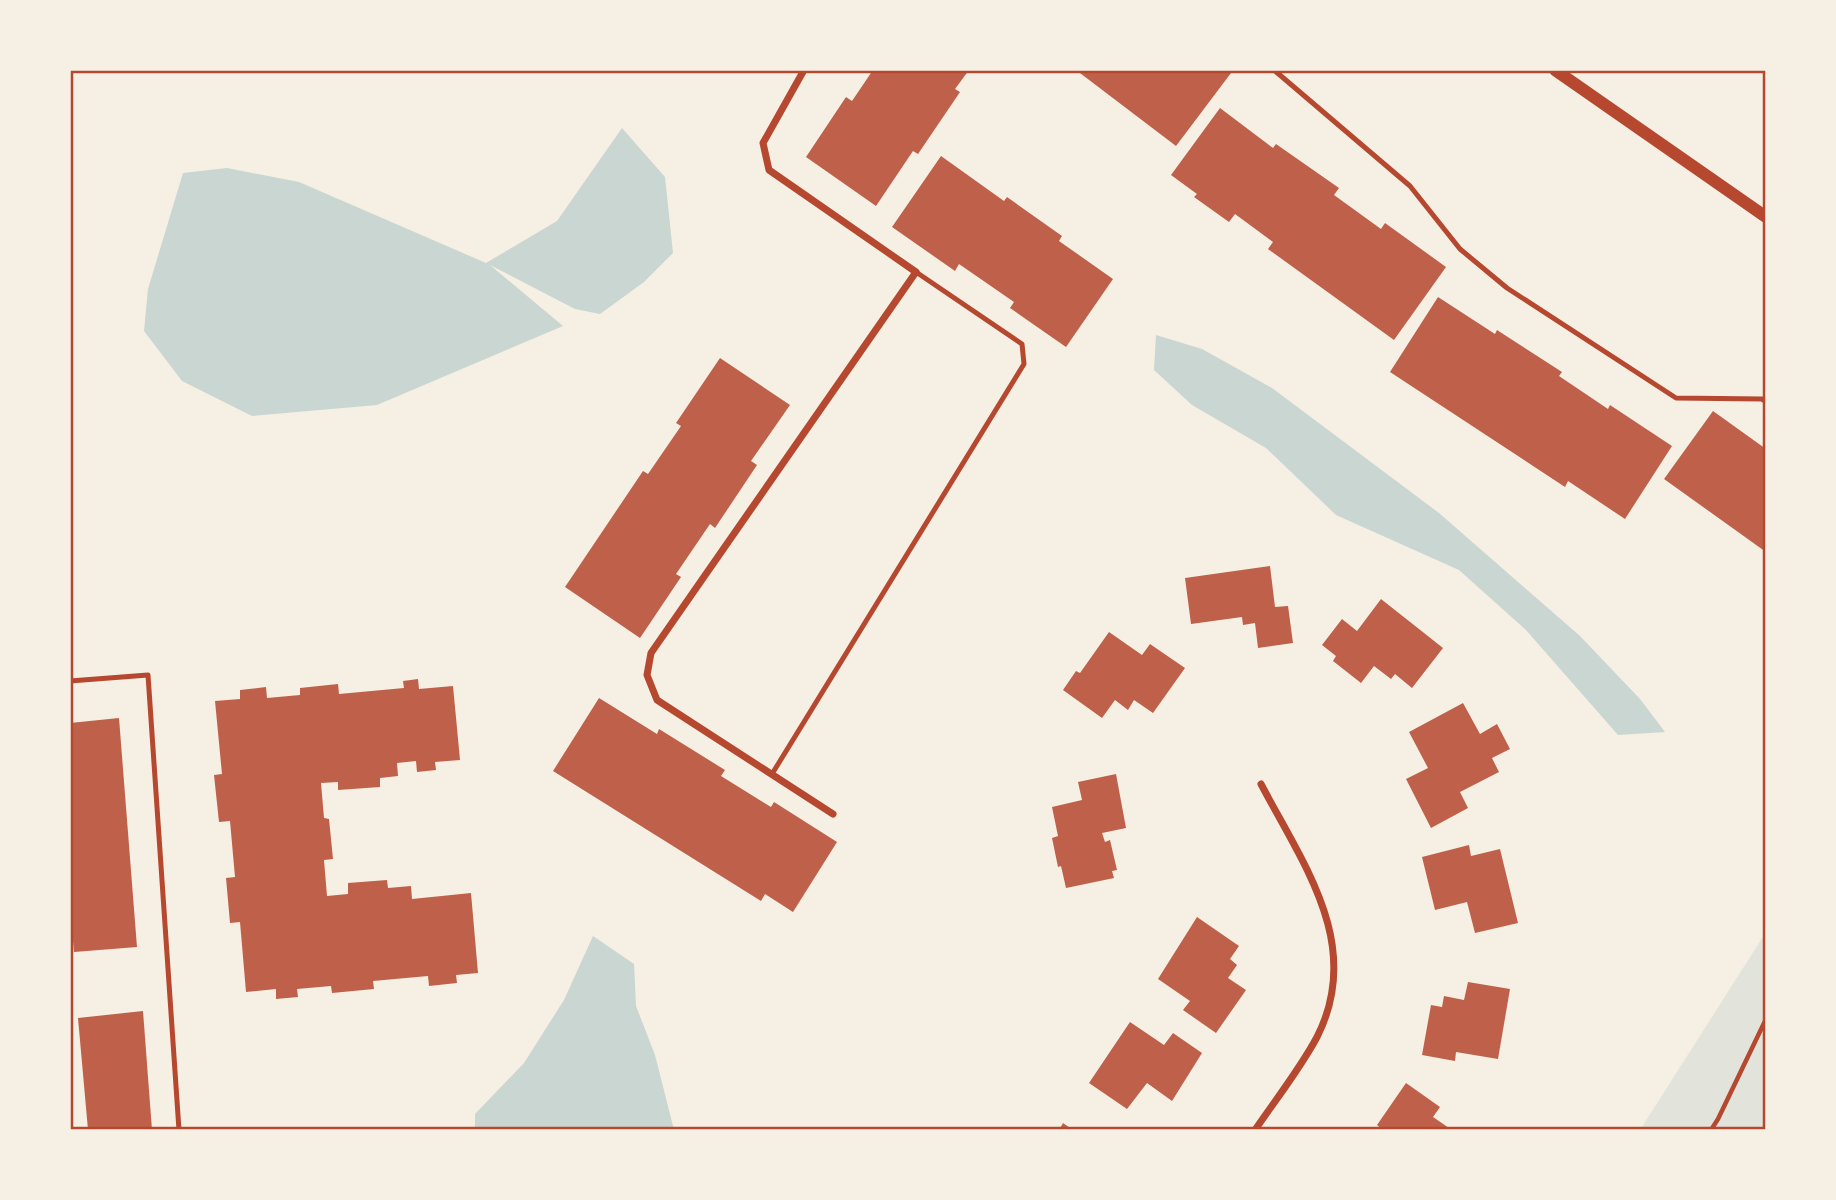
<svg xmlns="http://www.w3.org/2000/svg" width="1836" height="1200" font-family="'Noto Sans',sans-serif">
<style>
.green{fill:#e2e4dc}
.water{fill:#c9d6d2}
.building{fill:#bf614a}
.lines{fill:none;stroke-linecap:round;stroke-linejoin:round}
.path{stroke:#b5482f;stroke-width:4.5}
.service{stroke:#b5482f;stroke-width:5}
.minor{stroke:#b5482f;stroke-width:7}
.tertiary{stroke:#b5482f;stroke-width:12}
.neatline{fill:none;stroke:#b5482f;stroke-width:2.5}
</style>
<rect width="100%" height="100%" fill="#f6efe4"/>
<path class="green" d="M1766 932V1130H1640Z"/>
<g class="water">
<path d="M622 128 665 177 673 253 644 282 600 314 575 309 490 265 563 326 377 405 252 416 182 381 144 331 148 289 183 173 227 168 299 182 486 263 557 221Z"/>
<path d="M1156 335 1202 349 1272 388 1439 513 1580 636 1640 699 1665 732 1618 735 1526 630 1459 570 1336 515 1266 448 1192 405 1154 370Z"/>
<path d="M593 936 634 964 636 1006 655 1055 674 1130H475V1114L524 1063 564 1000Z"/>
</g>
<g class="building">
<path d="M873 70H969L955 89 960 92 918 154 913 151 876 206 806 157 846 97 852 101Z"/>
<path d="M1076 70H1227L1231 73 1176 146Z"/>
<path d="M1220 108 1273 148 1276 144 1339 188 1334 195 1381 229 1385 223 1446 267 1394 340 1268 249 1273 242 1235 214 1229 222 1194 197 1197 194 1171 175Z"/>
<path d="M941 156 1004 201 1007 197 1062 236 1059 241 1113 279 1066 347 1010 308 1014 302 959 264 955 271 892 227Z"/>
<path d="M1438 297 1495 334 1497 330 1562 372 1559 376 1608 409 1610 405 1672 446 1625 519 1568 481 1565 487 1390 372Z"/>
<path d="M720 358 790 405 751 461 757 465 715 528 710 524 676 574 681 577 640 638 565 587 643 471 648 474 681 426 676 423Z"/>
<path d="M1713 411 1766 449V552L1664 479Z"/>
<path d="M1270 566 1275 607 1288 606 1293 643 1258 648 1255 623 1243 625 1242 617 1191 624 1185 578Z"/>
<path d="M1381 599 1443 648 1412 688 1395 674 1391 679 1374 666 1361 683 1333 661 1336 656 1322 645 1342 619 1357 631Z"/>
<path d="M1109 632 1142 655 1150 644 1185 668 1153 713 1134 700 1128 710 1115 700 1102 718 1063 690 1076 671 1080 673Z"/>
<path d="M418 679 419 689 453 686 460 760 435 762 436 770 417 772 416 761 397 763 398 776 380 778V787L338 790V782L321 783 324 818 329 819 333 859 324 860 327 896 348 894V883L387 880 388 888 411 886 412 899 471 893 478 973 456 975 457 983 429 986 428 976 373 981 374 989 332 993 331 986 297 989 298 997 276 999V989L246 992 240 922 230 923 226 878 235 877 230 821 219 822 214 775 222 774 215 701 240 699V690L266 687 267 698 300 695V688L338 684 339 694 404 688 403 681Z"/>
<path d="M599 698 657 734 659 729 725 770 721 776 771 807 774 802 837 842 793 912 765 894 761 901 553 771Z"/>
<path d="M1463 703 1480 734 1497 724 1510 749 1492 758 1499 772 1460 792 1468 808 1431 828 1406 779 1428 768 1409 732Z"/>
<path d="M119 718 137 947 74 952 70 907V723Z"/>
<path d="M1116 774 1126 828 1102 833 1105 842 1110 840 1117 870 1112 871 1114 878 1066 888 1061 866 1058 867 1052 838 1058 836 1052 807 1082 800 1078 782Z"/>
<path d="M1469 845 1471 856 1500 849 1518 923 1475 933 1467 902 1435 910 1422 857Z"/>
<path d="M1197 917 1239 946 1230 959 1237 965 1228 978 1246 990 1216 1033 1183 1010 1190 1001 1158 979Z"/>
<path d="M1468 982 1510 989 1498 1059 1456 1052 1455 1061 1422 1055 1431 1005 1442 1007 1444 996 1464 1000Z"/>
<path d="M143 1011 152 1130H88L78 1018Z"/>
<path d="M1130 1022 1164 1045 1173 1033 1202 1053 1172 1101 1147 1083 1127 1109 1089 1083Z"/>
<path d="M1406 1083 1440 1107 1433 1117 1449 1128 1448 1130H1383L1377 1125Z"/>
<path d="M1063 1123 1073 1130H1059Z"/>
</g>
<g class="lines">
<path class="path" d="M1711 1130 1718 1119 1766 1019"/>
<g class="service">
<path d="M1274 70 1410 186 1460 249 1507 288 1676 398 1762 399 1766 402"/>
<path d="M70 681 148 675 179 1130"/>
<path d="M772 774 1024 364 1022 344 916 272"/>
</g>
<g class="minor">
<path d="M804 70 763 143 769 170 916 272 651 653 647 675 657 700 833 814"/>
<path d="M1255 1130C1276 1099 1300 1069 1317 1037 1364 945 1303 864 1261 784"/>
</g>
<path class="tertiary" d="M1555 70 1766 217"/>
</g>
<rect width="1836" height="1200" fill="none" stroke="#f6efe4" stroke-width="144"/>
<rect x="72" y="72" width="1692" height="1056" class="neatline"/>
</svg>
